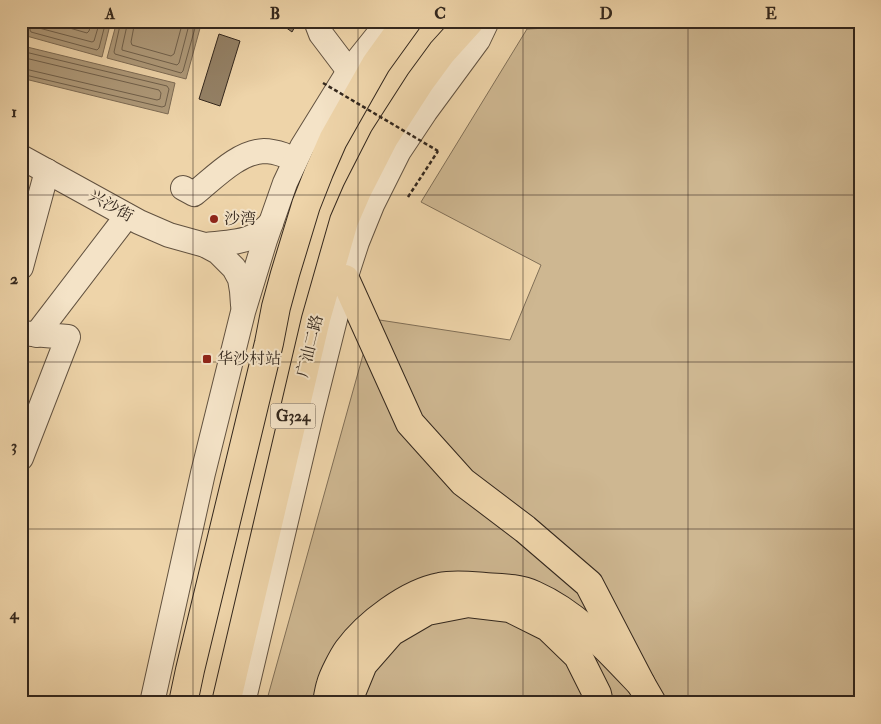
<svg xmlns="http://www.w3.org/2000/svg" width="881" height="724" font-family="'IM FELL Double Pica','Noto Serif SC',serif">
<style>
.green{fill:#ceb791;stroke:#806f57}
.water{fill:#ae9979;stroke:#7d6b54}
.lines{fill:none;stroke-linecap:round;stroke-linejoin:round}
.shore{stroke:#70604b;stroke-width:1}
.building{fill:#948166;stroke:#33271d}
.minor-casing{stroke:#625240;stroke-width:26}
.major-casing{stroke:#33271d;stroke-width:30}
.highway-casing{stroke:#33271d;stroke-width:30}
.path{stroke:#33271d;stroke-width:2.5;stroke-dasharray:4 2.5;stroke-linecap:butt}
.minor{stroke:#f4e3c7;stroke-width:24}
.major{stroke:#eed4a9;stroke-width:28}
.highway{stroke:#eed4a9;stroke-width:28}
.path-bridge{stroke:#33271d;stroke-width:2.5;stroke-dasharray:4 2.5;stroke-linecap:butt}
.grid{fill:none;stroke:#33271d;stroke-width:1;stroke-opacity:0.55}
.poi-dot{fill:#8f2418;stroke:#f4e3c7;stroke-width:2}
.labels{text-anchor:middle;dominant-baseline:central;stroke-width:4;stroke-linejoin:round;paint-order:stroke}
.shield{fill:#f4e3c7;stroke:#6d5f50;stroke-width:1}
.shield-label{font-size:15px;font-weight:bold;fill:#33271d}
.street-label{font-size:16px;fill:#33271d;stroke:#f4e3c7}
.poi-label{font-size:16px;fill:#33271d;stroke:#f4e3c7;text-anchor:start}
.neatline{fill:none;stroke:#33271d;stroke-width:2}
.grid-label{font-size:16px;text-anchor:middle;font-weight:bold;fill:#33271d}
</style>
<rect width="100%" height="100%" fill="#eed4a9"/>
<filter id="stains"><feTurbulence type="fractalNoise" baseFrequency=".004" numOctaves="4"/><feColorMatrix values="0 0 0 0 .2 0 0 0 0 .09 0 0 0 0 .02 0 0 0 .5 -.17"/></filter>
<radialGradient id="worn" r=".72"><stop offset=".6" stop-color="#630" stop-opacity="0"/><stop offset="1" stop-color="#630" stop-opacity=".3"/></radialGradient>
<path class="green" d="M696 21H860V703H266L373 319 510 340 541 265 421 202 527 29Z"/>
<g class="water">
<path d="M27 21H111L102 57 23 35Z"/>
<path d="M117 21H202L186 79 107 58Z"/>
<path d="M23 46 175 83 168 114 21 78V54Z"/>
</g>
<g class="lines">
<g class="shore">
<path d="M31 21 30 30 31 32 97 50 99 48 106 21"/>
<path d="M37 21V26L39 28 92 42 94 41 100 21"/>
<path d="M45 21 87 33 89 31 92 21"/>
<path d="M121 21 114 52 115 54 181 73 183 71 197 21"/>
<path d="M128 21 122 48V50L177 65 179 63 190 21"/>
<path d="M135 21 131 42 132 45 171 56 174 54 183 21"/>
<path d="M21 51 167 86 169 89 165 106 162 107 21 74"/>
<path d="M21 57 159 90 161 93 160 99 157 100 21 68"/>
</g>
</g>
<g class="building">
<path d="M277 21H298L292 32Z"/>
<path d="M219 34 240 41 220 106 199 99Z"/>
</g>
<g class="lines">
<g class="minor-casing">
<g id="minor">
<path d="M316 21 321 34 349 71"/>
<path d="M21 157 139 222 169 235 205 245 218 252 234 268 240 279 242 291 243 305"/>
<path d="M183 188 194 194C214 178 238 152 264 151 271 151 278 153 284 155"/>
<path d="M205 245C222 243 241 243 256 235 262 232 267 227 271 223"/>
<path d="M21 267 47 171"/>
<path d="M21 333 68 337 21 458"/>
<path d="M36 335 127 216"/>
<path d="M152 703 203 473 243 312 265 240 285 183 302 147 349 71 389 21"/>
<path d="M243 703 311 415 345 279 357 242 372 205 399 151 425 112 478 40 487 21"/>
</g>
</g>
<g class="major-casing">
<path id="major" d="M345 279 410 423 463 482 525 529 589 584 641 684 652 703"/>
</g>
<g class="highway-casing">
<g id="highway">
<path d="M183 703 190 670 269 343 276 307 285 274 306 205 319 172 333 140 376 64 407 21"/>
<path d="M226 703 316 319 344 221 357 191 384 138 420 82 442 52 470 21"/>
<path d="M327 703C328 697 329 690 331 684 333 676 343 657 348 650 367 624 408 593 440 587 454 584 471 586 485 587 501 588 519 588 534 595 577 614 609 650 641 684"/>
<path d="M347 703 363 664 391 632 427 611 468 603 510 608 548 627 578 656 597 694 599 703"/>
</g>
</g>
<path class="path" d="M408 197 438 151"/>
<use href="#minor" class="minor"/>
<use href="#major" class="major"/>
<use href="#highway" class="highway"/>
<path class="path-bridge" d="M323 83 438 151"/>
</g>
<path class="grid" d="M193 21V703M358 21V703M523 21V703M688 21V703M21 195H860M21 362H860M21 529H860"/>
<g class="poi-dot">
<circle cx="214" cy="219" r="5"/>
<rect x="202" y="354" width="10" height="10" rx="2.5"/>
</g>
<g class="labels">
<rect class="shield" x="270.5" y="403.5" width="45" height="25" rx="4"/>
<g class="shield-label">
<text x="293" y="416">G324</text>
</g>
<g class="street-label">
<text transform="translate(111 206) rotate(29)">兴沙街</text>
<text transform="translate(310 346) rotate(-76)">广汕二路</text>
</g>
<g class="poi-label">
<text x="224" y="219">沙湾</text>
<text x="217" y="359">华沙村站</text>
</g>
</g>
<rect width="881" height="724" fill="none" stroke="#eed4a9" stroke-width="55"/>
<rect x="28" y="28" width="826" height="668" class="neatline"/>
<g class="grid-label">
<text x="110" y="19">A</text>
<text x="275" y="19">B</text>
<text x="440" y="19">C</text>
<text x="606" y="19">D</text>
<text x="771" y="19">E</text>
<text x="14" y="117">1</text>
<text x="14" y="284">2</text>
<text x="14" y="451">3</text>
<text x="14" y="619">4</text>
</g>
<rect width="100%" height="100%" filter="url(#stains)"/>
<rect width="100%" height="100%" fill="url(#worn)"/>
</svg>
